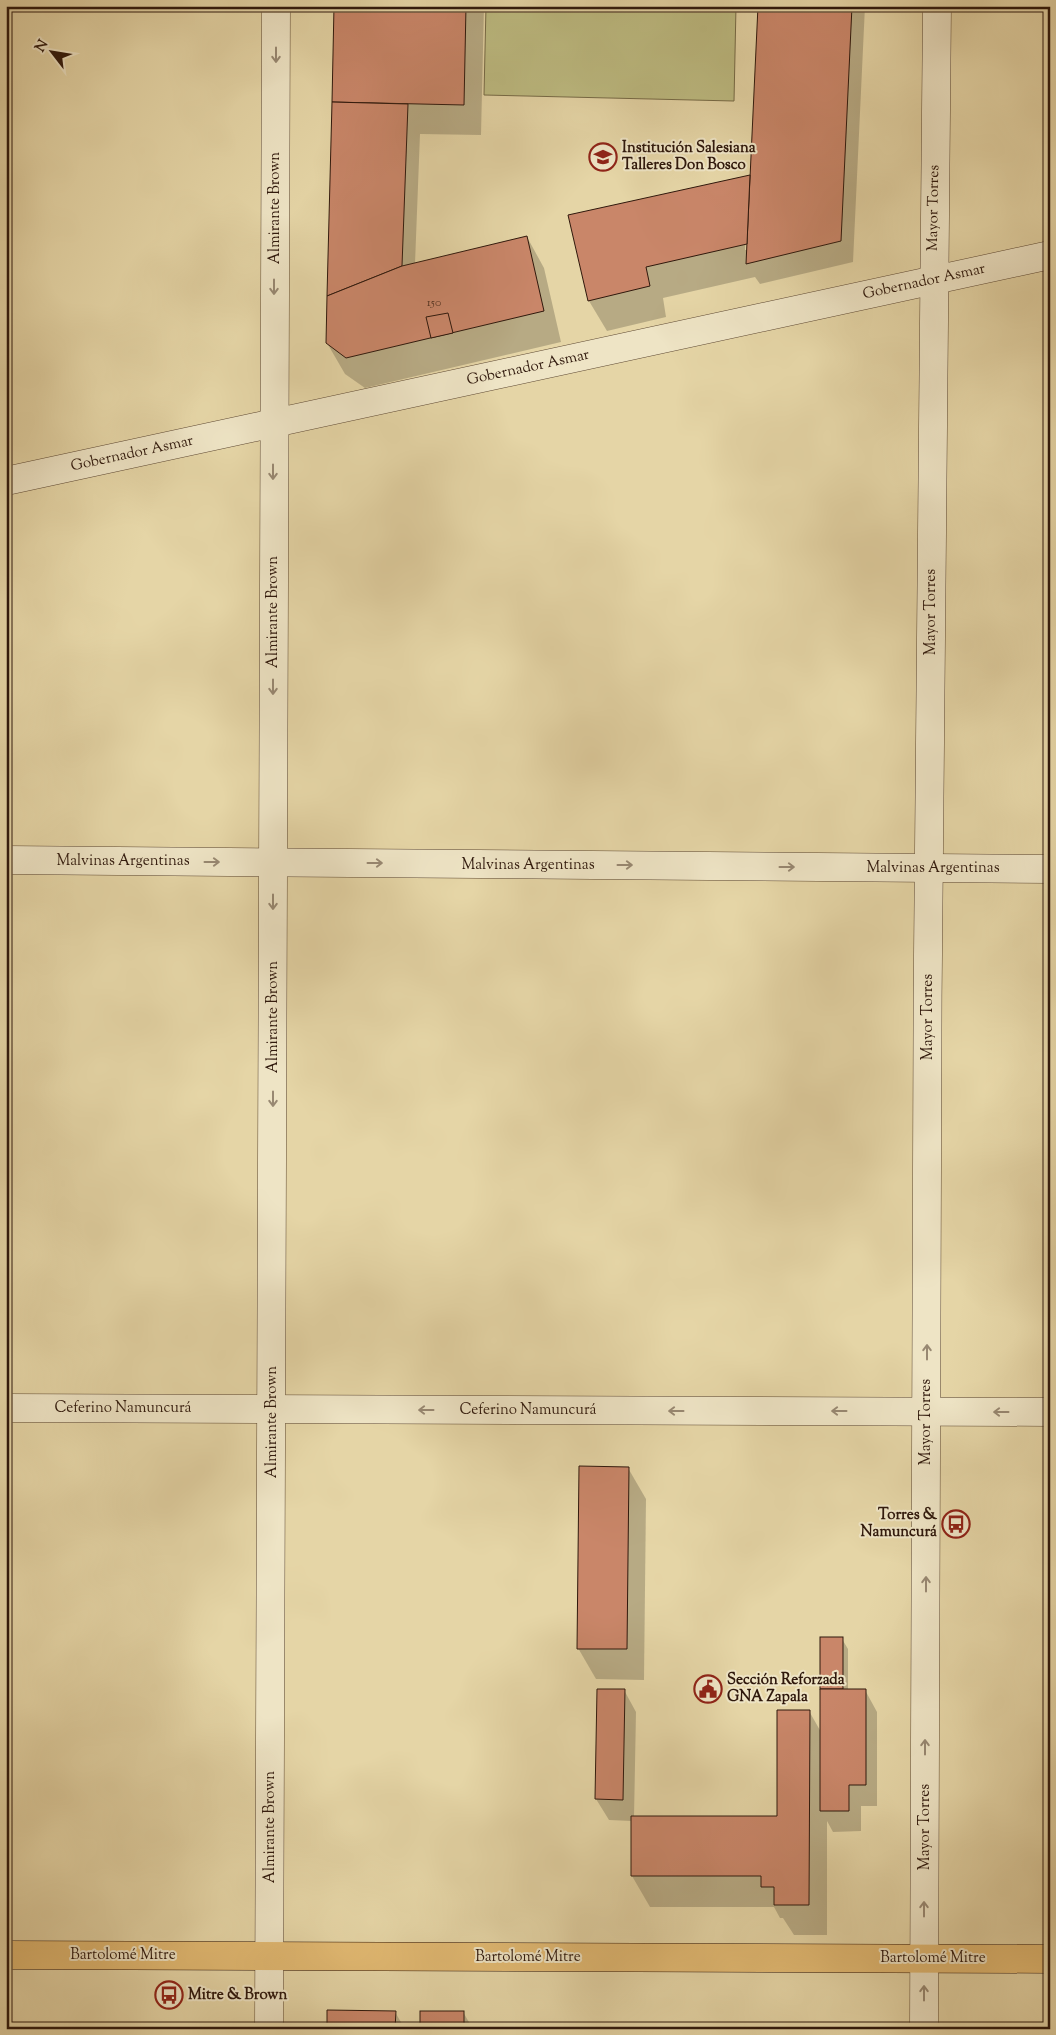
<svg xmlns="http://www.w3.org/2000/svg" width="1056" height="2035" font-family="'Sorts Mill Goudy',serif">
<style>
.green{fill:#bdbb81;stroke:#766a46}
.shadow{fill:#0003;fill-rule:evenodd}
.building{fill:#c98669;stroke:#2f180c}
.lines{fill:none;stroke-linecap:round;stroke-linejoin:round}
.minor-casing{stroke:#5c4732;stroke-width:29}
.major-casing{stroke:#2f180c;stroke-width:29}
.minor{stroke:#eee4c5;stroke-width:28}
.major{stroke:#e2ba73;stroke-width:28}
.oneway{stroke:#988872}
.labels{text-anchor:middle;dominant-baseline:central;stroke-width:4;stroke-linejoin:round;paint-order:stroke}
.number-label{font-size:12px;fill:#563423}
.poi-label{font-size:15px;font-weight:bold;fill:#2f180c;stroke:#eee4c5;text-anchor:start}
.street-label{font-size:15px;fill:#2f180c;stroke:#eee4c5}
</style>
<rect width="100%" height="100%" fill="#e5d5a6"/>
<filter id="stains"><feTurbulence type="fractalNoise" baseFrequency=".004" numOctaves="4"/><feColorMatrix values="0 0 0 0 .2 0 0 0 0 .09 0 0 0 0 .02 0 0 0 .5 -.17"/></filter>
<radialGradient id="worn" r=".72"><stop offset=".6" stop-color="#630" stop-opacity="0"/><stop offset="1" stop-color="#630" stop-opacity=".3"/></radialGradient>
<path class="green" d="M486 6H736L734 101 484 95Z"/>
<g class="shadow">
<path d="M336 6H484L481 135 420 134 415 264 527 237 544 268 561 342 365 388 345 374 327 343Z"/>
<path d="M759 6H865L853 262 760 284 755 277 663 298 666 317 607 331 589 301 570 216 751 176ZM747 210H750L748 250H745Z"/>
<path d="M628 1468 646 1499 644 1680 596 1679 578 1648Z"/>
<path d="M842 1639 848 1649V1690H865L877 1712V1806H861V1831L833 1832 827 1821V1935H794L783 1918H780L774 1907H650L632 1876V1821L609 1820 596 1799 624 1690 636 1712 634 1818 778 1817 809 1711 821 1732Z"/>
<path d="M395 2012 405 2029H328Z"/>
<path d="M463 2012 473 2029H421Z"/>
</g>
<g class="building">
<path d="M334 6H466L464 105 332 102Z"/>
<path d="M758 6H852L841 241 746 264Z"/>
<path d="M332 102 408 104 402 266 327 296Z"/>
<path d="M750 175 747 244 646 267 650 286 588 301 568 215Z"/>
<path d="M527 236 544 311 346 358 326 343 327 296 402 266Z"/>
<path d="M448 313 453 333 431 338 426 317Z"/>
<path d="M579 1466 629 1467 627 1649H577Z"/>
<rect x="820" y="1637" width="23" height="52"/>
<path d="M597 1689H625L623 1800 595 1799Z"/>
<path d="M820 1689H866V1785H849V1811H820Z"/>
<path d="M777 1710H810L809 1905H774V1887H761V1876H631V1816H777Z"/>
<path d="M327 2010 396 2011 395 2029H327Z"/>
<rect x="420" y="2011" width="44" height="18"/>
</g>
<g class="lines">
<g class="minor-casing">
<g id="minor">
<path d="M6 481 1050 255"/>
<path d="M6 860 1050 869"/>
<path d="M6 1408 1050 1412"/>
<path d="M269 2029 276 6"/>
<path d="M924 2029C926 1355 927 680 937 6"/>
</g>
</g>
<g class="major-casing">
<path id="major" d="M6 1955 1050 1959"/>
</g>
<use href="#minor" class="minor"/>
<use href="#major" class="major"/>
</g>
<defs><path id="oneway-shaft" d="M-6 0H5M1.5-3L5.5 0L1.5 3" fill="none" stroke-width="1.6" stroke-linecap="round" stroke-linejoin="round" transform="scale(1.25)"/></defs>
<g class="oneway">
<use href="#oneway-shaft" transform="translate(276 55) rotate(90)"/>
<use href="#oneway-shaft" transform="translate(274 287) rotate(90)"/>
<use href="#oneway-shaft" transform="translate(273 472) rotate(90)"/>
<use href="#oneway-shaft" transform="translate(273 687) rotate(90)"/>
<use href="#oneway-shaft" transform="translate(212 862)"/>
<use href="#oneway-shaft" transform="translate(375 863)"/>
<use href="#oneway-shaft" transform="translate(625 865)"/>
<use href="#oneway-shaft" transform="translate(787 867)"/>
<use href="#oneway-shaft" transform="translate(273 902) rotate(90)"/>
<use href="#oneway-shaft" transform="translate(273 1099) rotate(90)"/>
<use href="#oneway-shaft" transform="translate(927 1352) rotate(-90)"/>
<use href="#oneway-shaft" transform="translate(426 1410) rotate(-180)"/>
<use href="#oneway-shaft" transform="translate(676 1411) rotate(-180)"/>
<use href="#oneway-shaft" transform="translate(839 1411) rotate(-180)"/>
<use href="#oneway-shaft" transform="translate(1001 1412) rotate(-180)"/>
<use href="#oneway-shaft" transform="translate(926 1584) rotate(-90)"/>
<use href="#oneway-shaft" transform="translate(925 1747) rotate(-90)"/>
<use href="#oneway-shaft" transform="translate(924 1909) rotate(-90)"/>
<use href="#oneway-shaft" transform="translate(924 1993) rotate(-90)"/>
</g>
<defs>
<g id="school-ring" transform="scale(1.4375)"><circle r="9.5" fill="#eee4c5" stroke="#8f2418" stroke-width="1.5"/><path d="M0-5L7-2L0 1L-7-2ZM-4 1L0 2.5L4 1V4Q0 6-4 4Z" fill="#8f2418"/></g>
<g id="bus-ring" transform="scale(1.4375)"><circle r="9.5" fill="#eee4c5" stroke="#8f2418" stroke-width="1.5"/><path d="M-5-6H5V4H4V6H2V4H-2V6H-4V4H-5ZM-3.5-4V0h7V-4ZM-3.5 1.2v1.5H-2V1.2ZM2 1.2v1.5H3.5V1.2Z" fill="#8f2418"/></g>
<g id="civic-ring" transform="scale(1.4375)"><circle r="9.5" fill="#eee4c5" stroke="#8f2418" stroke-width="1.5"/><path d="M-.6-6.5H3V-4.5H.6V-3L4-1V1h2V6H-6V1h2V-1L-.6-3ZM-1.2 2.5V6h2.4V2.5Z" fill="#8f2418"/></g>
</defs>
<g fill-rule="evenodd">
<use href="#school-ring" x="603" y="157"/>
<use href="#bus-ring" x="956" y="1524"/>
<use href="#civic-ring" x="708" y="1689"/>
<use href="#bus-ring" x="169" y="1995"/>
</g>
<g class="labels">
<g class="number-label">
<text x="434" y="303">150</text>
</g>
<g class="poi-label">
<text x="622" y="148">Institución Salesiana<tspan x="622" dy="17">Talleres Don Bosco</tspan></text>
<text x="937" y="1515" text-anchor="end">Torres &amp;<tspan x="937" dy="17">Namuncurá</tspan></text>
<text x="727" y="1680">Sección Reforzada<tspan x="727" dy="17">GNA Zapala</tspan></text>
<text x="188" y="1995">Mitre &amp; Brown</text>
</g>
<g class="street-label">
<text transform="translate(275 208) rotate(-90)">Almirante Brown</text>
<text transform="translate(934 208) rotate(-89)">Mayor Torres</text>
<text transform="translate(924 282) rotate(-12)">Gobernador Asmar</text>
<text transform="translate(528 368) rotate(-12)">Gobernador Asmar</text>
<text transform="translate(132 454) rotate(-12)">Gobernador Asmar</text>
<text transform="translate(273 612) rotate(-90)">Almirante Brown</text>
<text transform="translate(931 612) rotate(-90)">Mayor Torres</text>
<text x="123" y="861">Malvinas Argentinas</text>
<text x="528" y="865">Malvinas Argentinas</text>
<text x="933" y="868">Malvinas Argentinas</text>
<text transform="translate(273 1017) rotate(-90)">Almirante Brown</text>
<text transform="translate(928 1017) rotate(-90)">Mayor Torres</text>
<text x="123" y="1408">Ceferino Namuncurá</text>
<text x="528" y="1410">Ceferino Namuncurá</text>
<text transform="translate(272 1422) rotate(-90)">Almirante Brown</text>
<text transform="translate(926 1422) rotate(-90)">Mayor Torres</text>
<text transform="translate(270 1827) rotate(-90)">Almirante Brown</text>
<text transform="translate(925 1827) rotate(-90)">Mayor Torres</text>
<text x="123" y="1955">Bartolomé Mitre</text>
<text x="528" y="1957">Bartolomé Mitre</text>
<text x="933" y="1958">Bartolomé Mitre</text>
</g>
</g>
<rect width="1056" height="2035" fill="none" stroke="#e5d5a6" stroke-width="25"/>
<rect x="8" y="8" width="1041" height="2020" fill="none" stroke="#2f180c" stroke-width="2.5"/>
<rect x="12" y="12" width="1031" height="2010" fill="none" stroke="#2f180c"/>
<g transform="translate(52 52) rotate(301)" stroke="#eee4c5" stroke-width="4" paint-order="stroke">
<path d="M0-4L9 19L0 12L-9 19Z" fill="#2f180c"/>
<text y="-8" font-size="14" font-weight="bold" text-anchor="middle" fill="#2f180c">N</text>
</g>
<rect width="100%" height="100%" filter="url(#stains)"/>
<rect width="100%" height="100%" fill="url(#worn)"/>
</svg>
